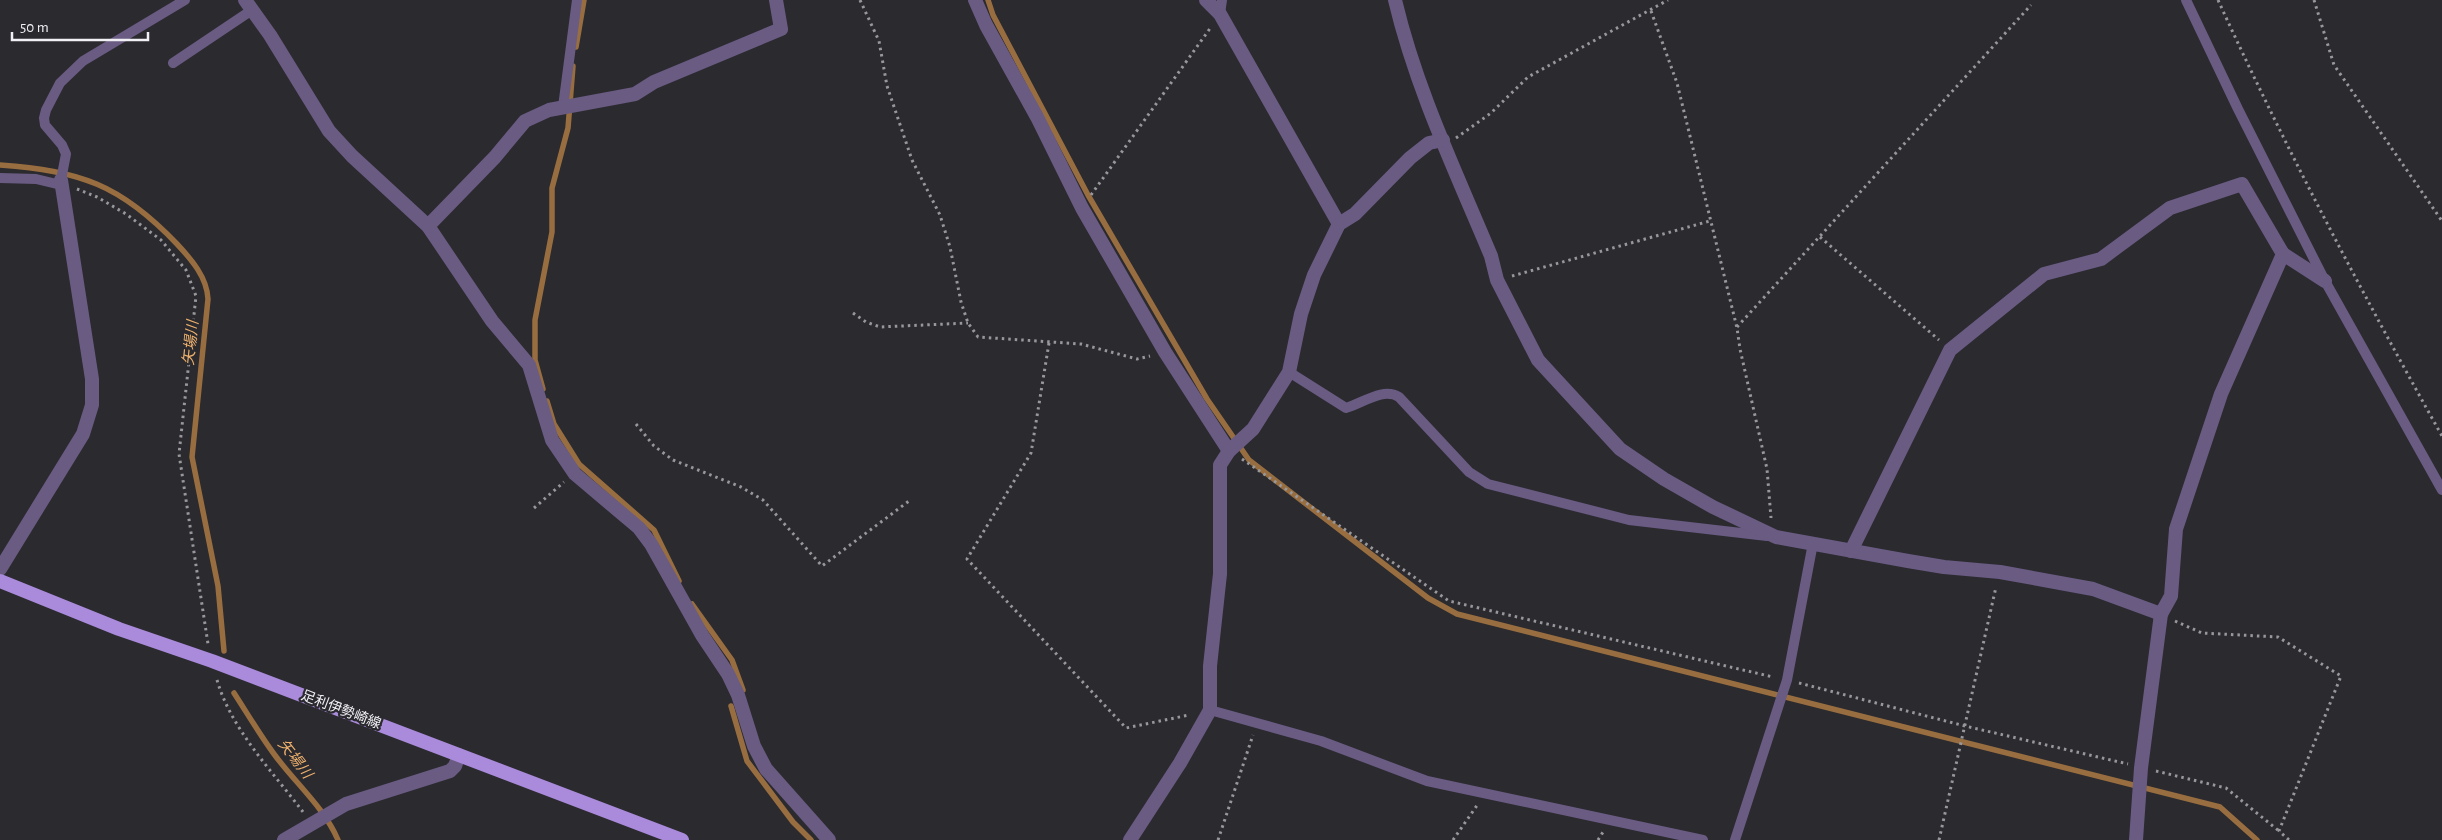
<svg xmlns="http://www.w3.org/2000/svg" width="2442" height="840" font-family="'Alegreya Sans','Noto Sans JP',sans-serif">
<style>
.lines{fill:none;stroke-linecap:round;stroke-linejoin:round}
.stream{stroke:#986e40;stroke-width:5.5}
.path{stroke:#98979b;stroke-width:3;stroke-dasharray:2.5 4;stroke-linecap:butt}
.service{stroke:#6a5b83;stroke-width:10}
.minor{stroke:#6a5b83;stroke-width:14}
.primary{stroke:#a98adb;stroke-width:14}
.labels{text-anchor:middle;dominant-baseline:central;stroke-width:4.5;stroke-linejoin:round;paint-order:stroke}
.street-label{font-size:14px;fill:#f1f0f4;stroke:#2b2a2f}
.water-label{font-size:15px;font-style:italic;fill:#eeb16d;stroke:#2b2a2f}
</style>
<rect width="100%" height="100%" fill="#2b2a2f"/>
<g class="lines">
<g class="stream">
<path d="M988 0 993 15 1088 195 1207 399 1249 460 1428 598 1457 614 2220 807 2257 840"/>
<path d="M576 47 584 0"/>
<path d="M0 165C80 171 120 184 177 244 191 259 207 277 208 299L192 457 218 586 224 651"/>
<path d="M543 389 535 360V320L552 232V188L568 128 573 66"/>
<path d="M547 401 554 424 579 464 654 530 679 581"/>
<path d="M692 604 732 660 743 690"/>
<path d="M234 693C247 713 260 735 274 754 295 783 324 807 338 840"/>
<path d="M731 706 747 761 793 822 811 840"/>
</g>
<g class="path">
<path d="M860 0 879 41 887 86 912 160 940 215 950 247 961 302 968 323 978 337 1081 344 1137 359 1150 356"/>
<path d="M2218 0C2286 149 2362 293 2442 436"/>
<path d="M2314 0 2334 65 2442 221"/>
<path d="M1651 11 1677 83 1737 328 1740 349 1767 469 1771 518"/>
<path d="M1456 138 1491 113 1528 77 1668 0"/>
<path d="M77 189 97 197 126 214 161 240 186 270 196 296 179 454 208 644"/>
<path d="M1091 195 1211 27"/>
<path d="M1820 237 1939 340"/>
<path d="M1512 276 1710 221"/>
<path d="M853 313 866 322 880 327 968 323"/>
<path d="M1737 327 2031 5"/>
<path d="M1049 343 1031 453 967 559 1126 728 1189 715"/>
<path d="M636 424 654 446 673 460 741 487 763 500 822 566 909 501"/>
<path d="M1242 459 1449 601 1773 677"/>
<path d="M534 508 564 482"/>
<path d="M2175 621 2202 633 2278 637 2341 676 2279 831 2289 840"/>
<path d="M217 680C231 729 272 771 303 812"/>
<path d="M1799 683 1965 726 2128 764"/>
<path d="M2156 771 2226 788 2279 831"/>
<path d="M1218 840 1253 735"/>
<path d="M1453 840 1478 804"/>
<path d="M1598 840 1603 832"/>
<path d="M1939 840 1996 587"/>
</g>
<g class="service">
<path d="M2186 0 2238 109 2325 281 2442 490"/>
<path d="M1220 14 1222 0"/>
<path d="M173 63 252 10"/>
<path d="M563 107 577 0"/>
<path d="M0 178 36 179 61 185"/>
<path d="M61 180 66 154 62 145 45 125 44 118 46 110 60 83 83 61 185 0"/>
<path d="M1289 372 1346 408C1363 403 1383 387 1399 397L1469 472 1488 484 1629 520 1767 536"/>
<path d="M1210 710 1321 741 1427 781 1703 840"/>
<path d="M1735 840 1787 680 1813 543"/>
</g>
<g class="minor">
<path d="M245 0 270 35 329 131 352 156 428 226 492 321 529 365 552 440 575 474 639 528 651 544 702 635 728 674 738 695 754 746 766 769 829 840"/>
<path d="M975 0 986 25 1037 117 1082 208 1165 352 1229 451"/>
<path d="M1206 0 1220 14 1339 224"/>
<path d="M1395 0C1416 89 1456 172 1491 256L1497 280 1538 360 1620 449 1664 479 1713 507 1776 537 1908 561 1944 567 2000 572 2093 589 2161 614"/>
<path d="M428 226 495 157 525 121 549 110 635 94 654 82 781 29 776 0"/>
<path d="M1851 551 1950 350 2044 274 2101 259 2170 208 2242 184 2283 254"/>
<path d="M0 569 83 434 92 405V379L61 180"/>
<path d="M284 840 346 804 450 771 455 766 459 755"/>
<path d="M1130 840 1180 763 1210 710V666L1220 574V465L1229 451 1253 429 1289 372 1301 314 1314 275 1339 224 1355 214 1410 158 1429 143 1443 140"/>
<path d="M2136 840 2141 768 2161 614 2171 596 2176 529 2221 394 2283 254 2325 281"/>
</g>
<path class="primary" d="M0 581 119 629 212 661 682 840"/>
</g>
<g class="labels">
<g class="street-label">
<text transform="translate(341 710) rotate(21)">足利伊勢崎線</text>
</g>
<g class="water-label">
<text transform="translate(191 343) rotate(-84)">矢場川</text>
<text transform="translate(295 759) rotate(52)">矢場川</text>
</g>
</g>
<path d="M12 32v8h136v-8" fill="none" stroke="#f1f0f4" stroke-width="2.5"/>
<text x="20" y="32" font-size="15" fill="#f1f0f4" stroke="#2b2a2f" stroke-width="4" paint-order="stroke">50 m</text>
</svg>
